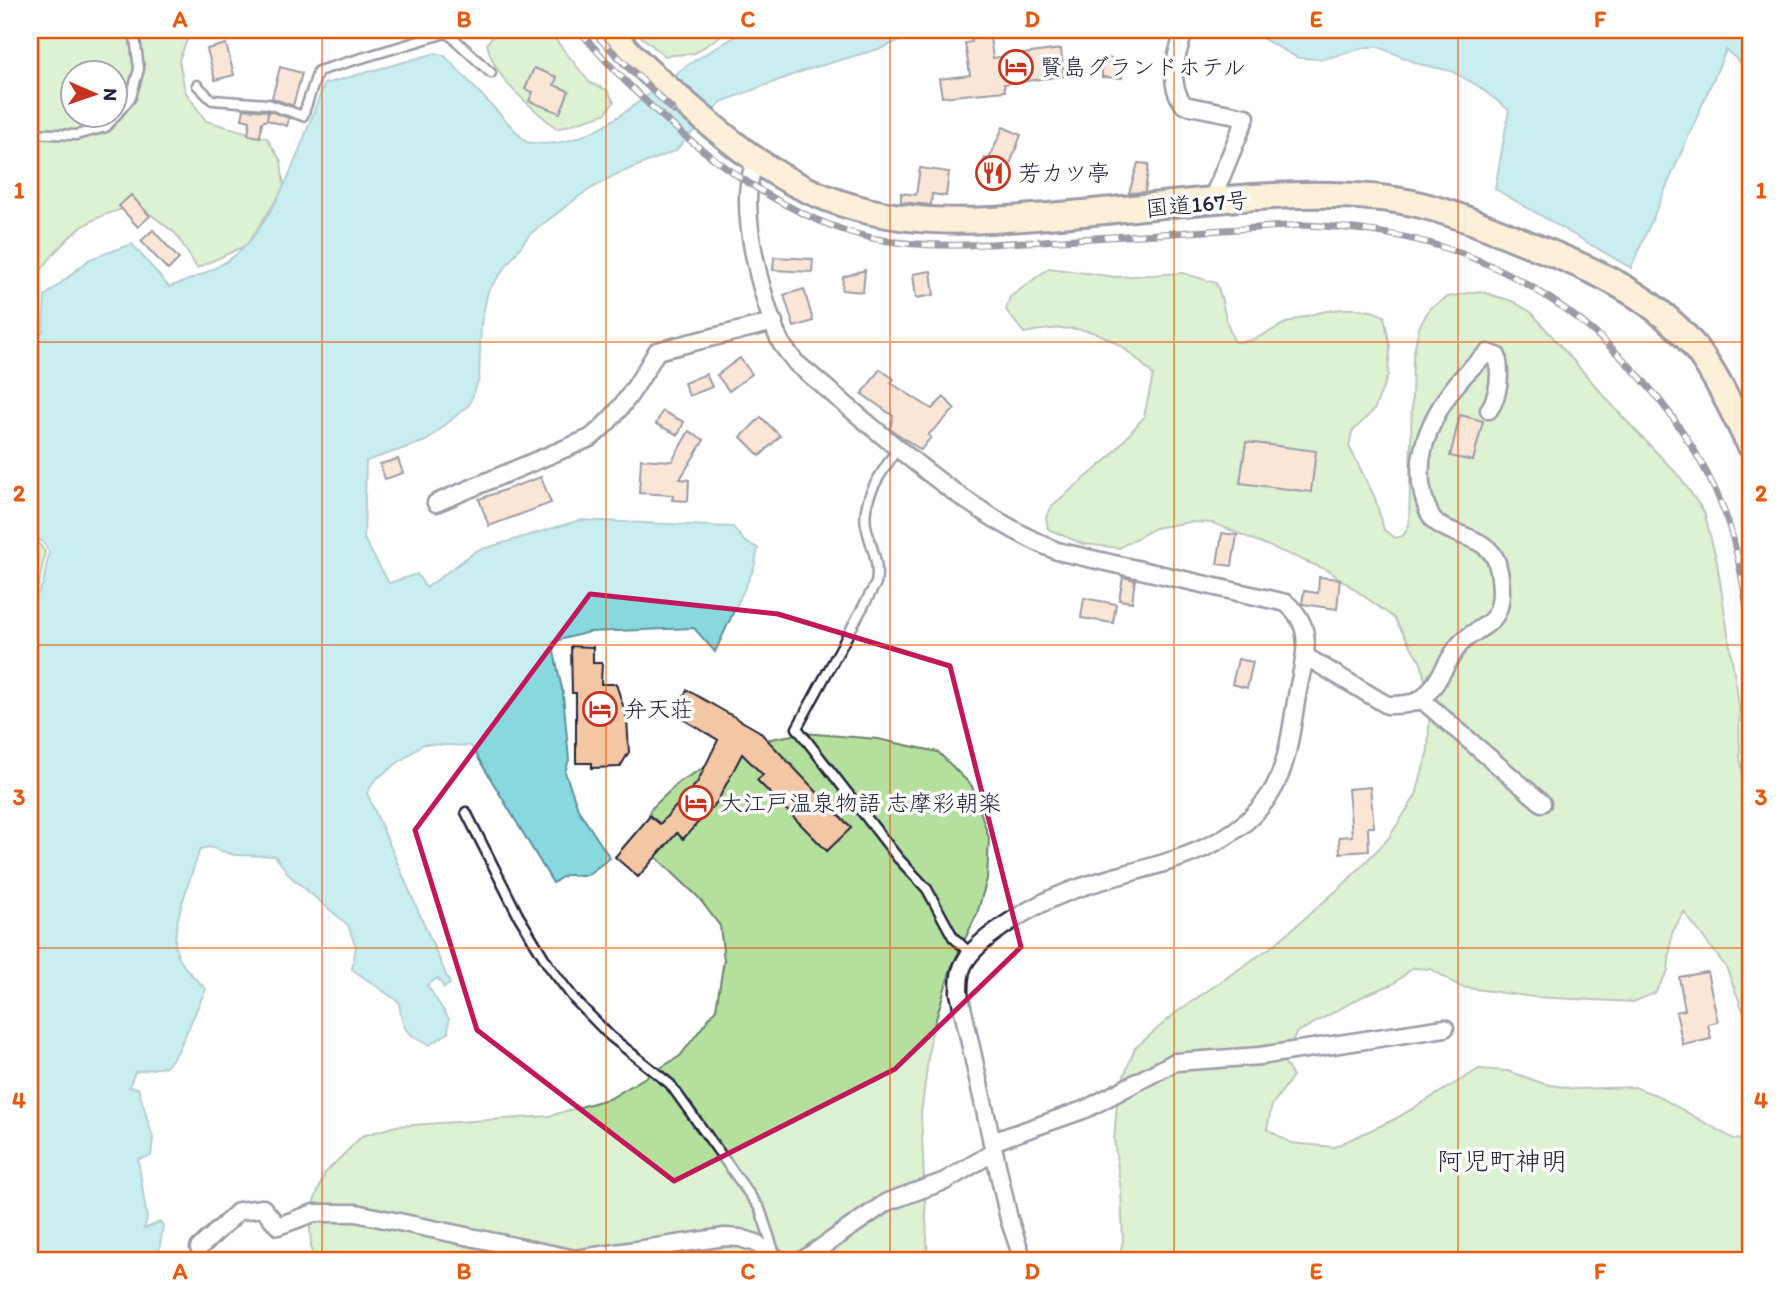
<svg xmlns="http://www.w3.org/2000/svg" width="1780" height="1290" font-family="Itim,'Klee One',sans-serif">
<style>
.green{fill:#b4df9d;stroke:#6b806c;stroke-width:2;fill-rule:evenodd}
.water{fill:#87d9dd;stroke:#5f909c;stroke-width:2}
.building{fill:#f4c7a4;stroke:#22223b;stroke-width:2}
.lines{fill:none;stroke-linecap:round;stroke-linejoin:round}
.service-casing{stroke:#22223b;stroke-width:13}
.minor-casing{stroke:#22223b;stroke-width:21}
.trunk-casing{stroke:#22223b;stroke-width:30}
.service{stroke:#fff;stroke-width:8}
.minor{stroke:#fff;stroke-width:16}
.trunk{stroke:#fbddab;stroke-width:24}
.rail-casing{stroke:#22223b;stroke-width:7}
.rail{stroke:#fff;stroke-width:4.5;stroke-dasharray:13;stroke-linecap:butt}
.marked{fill:none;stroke:#c2185b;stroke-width:5;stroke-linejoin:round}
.grid{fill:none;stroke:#e8590c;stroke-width:2;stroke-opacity:0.55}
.labels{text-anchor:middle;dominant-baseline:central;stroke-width:7;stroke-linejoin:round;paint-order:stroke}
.poi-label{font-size:23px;fill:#22223b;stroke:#fff;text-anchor:start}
.street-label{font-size:23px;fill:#22223b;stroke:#fff}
.quarter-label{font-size:26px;fill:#22223b;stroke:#fff}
.neatline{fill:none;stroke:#e8590c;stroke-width:2.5}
.grid-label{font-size:23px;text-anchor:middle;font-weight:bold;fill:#e8590c}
</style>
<rect width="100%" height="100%" fill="#fff"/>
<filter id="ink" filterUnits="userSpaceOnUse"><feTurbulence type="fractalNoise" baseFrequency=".0143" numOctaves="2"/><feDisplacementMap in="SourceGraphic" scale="14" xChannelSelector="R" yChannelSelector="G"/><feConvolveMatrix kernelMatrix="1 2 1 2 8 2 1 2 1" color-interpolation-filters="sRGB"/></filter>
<g filter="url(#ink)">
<g class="green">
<path d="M30 30H191L179 60 185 91 206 121 267 138 281 161 284 188 247 245 197 268 176 234 140 206C84 213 62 241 30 285ZM74 74H116V116H74Z"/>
<path d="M497 30H548L590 83 607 90 614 102 605 114 557 129C530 105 495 82 487 44Z"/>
<path d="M633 30H729L695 53 665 56Z"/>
<path d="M1049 268 1116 277 1183 273 1216 283C1225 303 1224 323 1235 342 1257 342 1267 332 1286 323 1313 312 1357 301 1384 316L1390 346 1388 375 1374 410 1352 432 1349 446 1375 498 1384 530 1395 538 1403 536 1409 525 1413 357 1419 327 1430 308 1448 297 1479 291 1512 301 1531 312 1621 415 1679 476 1704 512 1717 562 1739 705 1740 757 1750 812V1029L1726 967 1684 912 1672 933 1668 971 1655 993 1633 1002 1533 997 1461 987 1431 969 1413 968 1393 984 1367 994 1296 1033 1284 1062 1293 1076 1272 1105 1267 1129 1291 1143 1334 1147 1395 1119 1479 1069 1508 1071 1545 1084 1576 1089 1634 1087 1656 1095 1734 1139 1750 1140V1260H1119L1123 1240 1121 1191 1114 1140 1118 1091 1135 1048 1178 1011 1274 945 1344 884 1388 839 1416 795 1428 750 1430 703 1421 663 1394 618 1329 571 1213 523 1190 522 1155 528 1119 548 1083 544 1048 529 1046 517 1053 505 1108 459 1144 417 1153 375C1112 331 1083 321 1024 333L1006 310 1010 297Z"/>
<path d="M30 541 40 545 45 552 39 583 30 602Z"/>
<path d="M803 733 878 739 938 752 972 786 989 838 987 879 977 914 951 968 931 1036 921 1114 928 1260H312L309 1214 325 1173 362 1136 396 1126 549 1116 611 1098 680 1056 716 1009 724 960 720 926 698 897 657 858 646 834 650 810 679 782 744 744Z"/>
</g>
<g class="water">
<path d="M747 30H925L882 48 806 70 721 102 675 151 615 175 581 195 530 234 488 291 481 324 479 379 469 405 426 441 366 461 364 539 389 583 417 574 426 588 476 551 580 520 733 527 745 542 758 548 754 568 715 652 694 628 589 632 552 642 563 694 569 760 565 772 579 811 610 858 587 875H565L553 883 471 746 423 744 375 780 367 793 450 984 444 988 438 978 427 985 449 1019 448 1033 429 1045C404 1034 402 1028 399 1002L352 969 356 947 348 925 291 877 275 856 234 855 210 847 200 849C193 872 170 928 176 950 180 966 195 978 206 989L178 1051 167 1066 135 1072 129 1087 138 1088 153 1138 151 1156 138 1159 147 1219 144 1229 160 1222 163 1225 158 1260H30V608L43 584 49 552 42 541 30 536V345L43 331 45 296 90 259 132 244 169 287C195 278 230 265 248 243 286 198 303 139 324 84L436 53 445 56 526 142C590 155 642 95 691 63 709 51 728 41 747 30Z"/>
<path d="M1247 30H1750V71L1726 50 1631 268 1495 189 1509 110 1478 86 1451 71 1419 64 1379 47H1367L1324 59 1298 58Z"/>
</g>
<g class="building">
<path d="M970 30H989L993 58 1061 49 1064 76 1004 84 1005 91 942 97 939 79 970 75 965 43 972 42Z"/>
<path d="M226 44 234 75 215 80 207 49Z"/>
<path d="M1102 58 1122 59V78L1102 77Z"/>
<path d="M280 67 302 73 293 106 272 98Z"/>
<path d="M534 68 557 77 554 85 569 91 560 113 529 101 533 92 525 89Z"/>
<path d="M244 109 268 111 267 119 269 111 289 118 287 126 267 120 262 122 260 137 248 135 250 121 242 119Z"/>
<path d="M1003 127 1021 135 1001 188 978 180 985 158 989 159Z"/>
<path d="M1138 163 1149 164 1145 192 1129 193Z"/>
<path d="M920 168 949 172 946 196 932 194 931 205 901 202V193L916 195Z"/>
<path d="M131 195 150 216 138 227 119 206Z"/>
<path d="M153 230 179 259 168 270 141 241Z"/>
<path d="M774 257 813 259 812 272 773 270Z"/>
<path d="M865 270 863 292 842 290 843 277Z"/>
<path d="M931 271 934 295 916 298 913 274Z"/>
<path d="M804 289 813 321 794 327 784 295Z"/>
<path d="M740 358 752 374 729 391 717 375Z"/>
<path d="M880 369 894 379 891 383 932 409 944 397 955 409 928 435 931 437 921 450 890 429 893 416 862 394Z"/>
<path d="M706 374 712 387 689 396 684 383Z"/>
<path d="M662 411 684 422 678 435 656 424Z"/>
<path d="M1460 415 1483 421 1473 461 1450 456Z"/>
<path d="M761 417 780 436 760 456 741 437Z"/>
<path d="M689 431 704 440 680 479 689 480 688 501 672 500 673 495 639 493 641 459 672 461Z"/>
<path d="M1246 442 1316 451 1311 492 1240 483Z"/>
<path d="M398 459 403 473 385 479 380 464Z"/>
<path d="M541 477 551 503 489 526 479 499Z"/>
<path d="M1222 533 1237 535 1232 566 1217 564Z"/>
<path d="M1123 577 1135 580 1132 602 1119 600Z"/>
<path d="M1319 577 1340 579 1337 609 1302 604 1304 591 1318 593Z"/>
<path d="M1084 598 1116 604 1113 623 1081 618Z"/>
<path d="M571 646 593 647V663H602L601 684H616L627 718 629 752 620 767 592 768V763H576V693H572Z"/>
<path d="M1238 659 1253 662 1247 688 1232 684Z"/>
<path d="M687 690 759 731 851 828 827 851 757 780 763 775 742 754 717 802 683 839 677 833 638 877 615 857 650 816 660 824 697 783 718 740 674 714Z"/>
<path d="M1370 787 1374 827H1368L1369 851 1340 853 1339 837 1352 836 1348 789Z"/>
<path d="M1707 972 1718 1022 1708 1024 1711 1039 1683 1045 1676 1012 1685 1010 1679 977Z"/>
</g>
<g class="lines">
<g class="service-casing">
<g id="service">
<path d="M449 34 491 73"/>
<path d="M197 85 212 100 268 104 303 116 318 71 456 30"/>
<path d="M30 133 76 135 106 127 131 97 139 69 134 30"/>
<path d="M899 446C885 469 861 496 866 525 870 546 880 561 876 583L797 728 898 858 927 889 953 937 971 954"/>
<path d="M466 812 518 915 549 966 575 1000 610 1036 670 1084 760 1209 775 1254"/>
</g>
</g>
<g class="minor-casing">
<g id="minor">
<path d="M1185 30C1176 55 1166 82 1184 105L1246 117 1211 202"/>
<path d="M756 163C734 197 763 305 780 341 784 349 791 356 796 363 878 430 958 509 1057 551L1286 603C1314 626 1306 653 1299 685 1292 718 1290 763 1271 793 1226 863 1134 865 1065 893 1036 904 969 941 961 971 959 978 959 986 959 993L1009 1219 1023 1260"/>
<path d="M436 503 590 438C619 416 639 382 657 351L774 322"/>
<path d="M1305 656 1387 705C1398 705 1414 705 1423 698 1438 685 1447 660 1459 645 1470 631 1492 627 1498 610 1503 596 1501 577 1497 563 1489 537 1455 537 1437 523 1429 517 1426 505 1423 495 1410 442 1448 385 1488 353L1497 356C1501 374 1499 395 1489 410"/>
<path d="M1421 699 1542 803"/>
<path d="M992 1142 1086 1109 1175 1062 1260 1056 1445 1028"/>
<path d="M199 1248 239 1211 263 1208 278 1226 314 1213H356L575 1259 725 1237 740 1238 756 1243 779 1260"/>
<path d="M803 1260 887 1202 945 1181 994 1152"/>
</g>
</g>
<g class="trunk-casing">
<path id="trunk" d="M610 30C631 58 658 80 685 103 745 154 789 192 868 211 938 228 1012 219 1083 213 1182 204 1325 182 1421 205 1457 214 1492 229 1526 243 1590 268 1658 296 1700 354 1720 382 1734 414 1750 445"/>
</g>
<use href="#service" class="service"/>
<use href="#minor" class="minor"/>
<use href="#trunk" class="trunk"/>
<g class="rail-casing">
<g id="rail">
<path d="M579 30C649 114 762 213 872 238 934 251 998 243 1061 240 1142 235 1223 230 1304 225 1352 227 1399 233 1445 248 1563 285 1666 382 1717 494 1736 535 1745 588 1750 633"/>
<path d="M599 38 674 111"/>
</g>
</g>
<use href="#rail" class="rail"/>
</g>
</g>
<path d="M0 0H1780V1290H0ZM590 594 778 614 950 666 1021 947 895 1069 674 1181 477 1030 415 830Z" fill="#fff" fill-opacity=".55" fill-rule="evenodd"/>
<path class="marked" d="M590 594 778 614 950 666 1021 947 895 1069 674 1181 477 1030 415 830Z"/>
<path class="grid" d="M322 30V1260M606 30V1260M890 30V1260M1174 30V1260M1458 30V1260M30 342H1750M30 645H1750M30 948H1750"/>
<defs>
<g id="hotel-ring" transform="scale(1.75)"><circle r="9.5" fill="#fff" stroke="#c8321e" stroke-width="1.5"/><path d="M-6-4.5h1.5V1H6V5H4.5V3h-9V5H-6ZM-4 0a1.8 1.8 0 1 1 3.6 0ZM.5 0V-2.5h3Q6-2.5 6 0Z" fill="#c8321e"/></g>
<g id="restaurant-ring" transform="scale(1.75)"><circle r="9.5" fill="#fff" stroke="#c8321e" stroke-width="1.5"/><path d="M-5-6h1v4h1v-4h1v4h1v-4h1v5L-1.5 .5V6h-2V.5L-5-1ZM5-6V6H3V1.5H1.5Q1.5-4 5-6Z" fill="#c8321e"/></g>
</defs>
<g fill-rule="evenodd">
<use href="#hotel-ring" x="1016" y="67"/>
<use href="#restaurant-ring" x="993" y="173"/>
<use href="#hotel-ring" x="600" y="709"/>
<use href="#hotel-ring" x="696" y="803"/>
</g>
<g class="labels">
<g class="poi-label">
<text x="1040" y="67">賢島グランドホテル</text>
<text x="1018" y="173">芳カツ亭</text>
<text x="624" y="709">弁天荘</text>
<text x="720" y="803">大江戸温泉物語 志摩彩朝楽</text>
</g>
<g class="street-label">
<text transform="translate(1197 204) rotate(-5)">国道167号</text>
</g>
<g class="quarter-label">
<text x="1502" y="1161">阿児町神明</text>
</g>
</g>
<rect width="1780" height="1290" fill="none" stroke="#fff" stroke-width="77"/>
<g transform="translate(94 94) rotate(92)"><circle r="33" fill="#ffffff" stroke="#a7a7b1" stroke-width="2"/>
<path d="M0-5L12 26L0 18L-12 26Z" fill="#c8321e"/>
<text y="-10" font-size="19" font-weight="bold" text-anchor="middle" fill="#22223b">N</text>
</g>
<rect x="38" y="38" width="1704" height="1214" class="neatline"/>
<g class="grid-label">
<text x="180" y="27">A</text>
<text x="464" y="27">B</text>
<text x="748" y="27">C</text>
<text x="1032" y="27">D</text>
<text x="1316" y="27">E</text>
<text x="1600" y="27">F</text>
<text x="19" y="198">1</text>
<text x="1761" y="198">1</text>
<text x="19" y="501">2</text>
<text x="1761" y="501">2</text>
<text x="19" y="805">3</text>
<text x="1761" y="805">3</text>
<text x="19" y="1108">4</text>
<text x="1761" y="1108">4</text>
<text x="180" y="1279">A</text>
<text x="464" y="1279">B</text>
<text x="748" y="1279">C</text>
<text x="1032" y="1279">D</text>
<text x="1316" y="1279">E</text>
<text x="1600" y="1279">F</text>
</g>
</svg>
